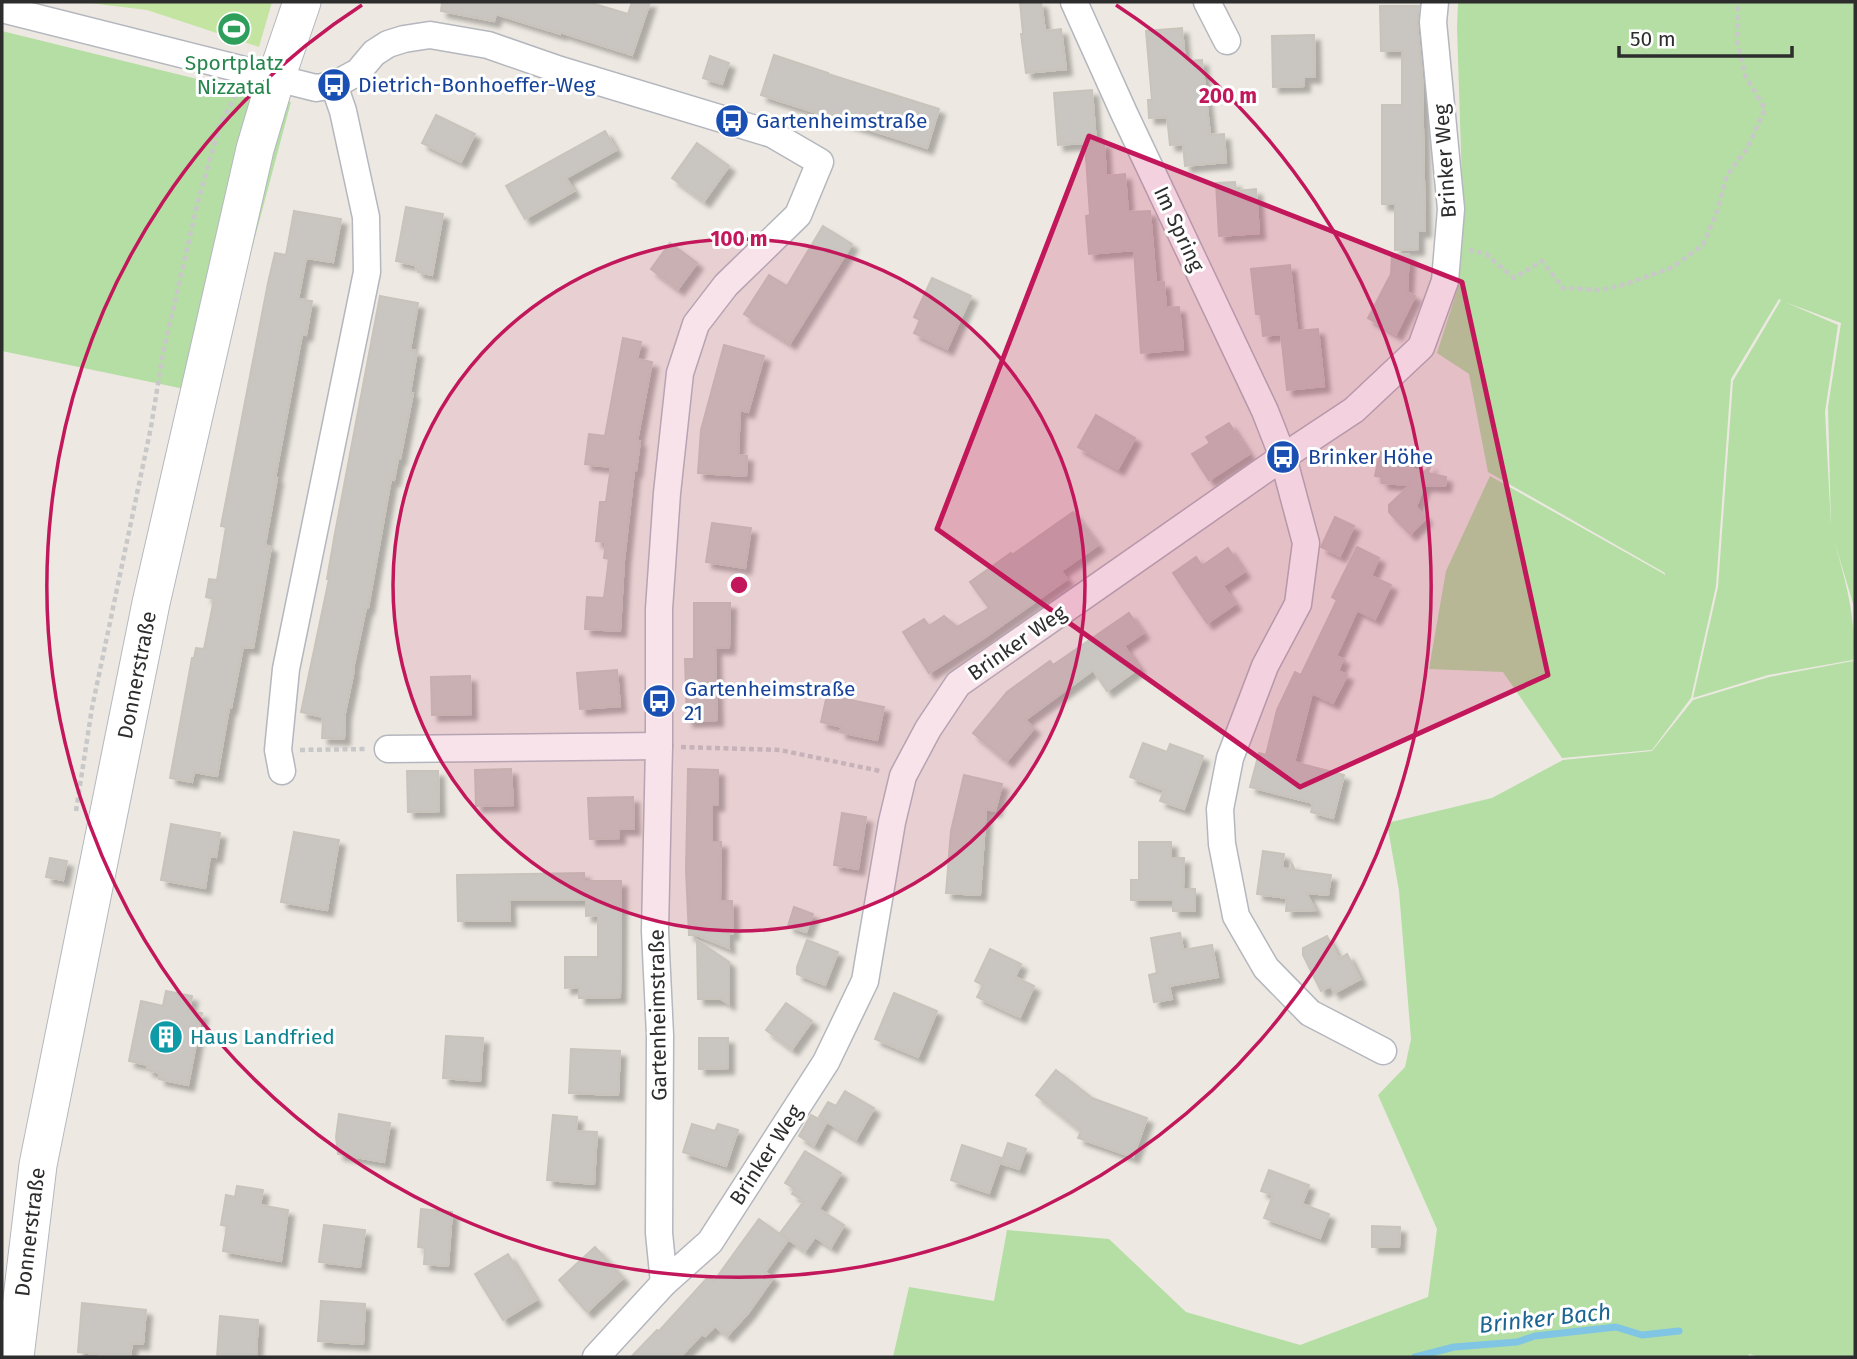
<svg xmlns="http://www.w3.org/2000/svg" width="1857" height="1359" font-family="'Fira Sans',sans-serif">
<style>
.green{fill:#b5dea4;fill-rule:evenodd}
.pitch{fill:#c4e4a1}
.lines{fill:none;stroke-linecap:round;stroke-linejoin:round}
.stream{stroke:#80c5e4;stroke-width:7}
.building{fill:#c9c5c0;stroke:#c9c4bb;stroke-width:2;filter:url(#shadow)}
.street-casing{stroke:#b5b7bf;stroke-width:29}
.secondary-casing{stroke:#b5b7bf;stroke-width:39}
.path{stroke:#c8c8c8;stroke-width:4.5;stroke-dasharray:5 3.5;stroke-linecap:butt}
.street{stroke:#fff;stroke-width:26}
.secondary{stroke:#fff;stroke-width:37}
.marked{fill:#c2185b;fill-opacity:0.2;stroke:#c2185b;stroke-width:5;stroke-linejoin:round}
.ring{fill:none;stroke:#c2185b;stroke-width:3.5}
.labels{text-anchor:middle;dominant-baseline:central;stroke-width:6;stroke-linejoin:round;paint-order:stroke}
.leisure-label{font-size:21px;fill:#27864d;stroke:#fff}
.transit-label{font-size:21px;fill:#164399;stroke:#fff;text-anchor:start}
.street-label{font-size:21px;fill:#2d2d2d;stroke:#fff}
.culture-label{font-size:21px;fill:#0d838f;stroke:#fff;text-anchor:start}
.water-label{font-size:23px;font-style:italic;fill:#1c6593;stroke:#fff}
.centre{fill:#c2185b;stroke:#fff;stroke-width:3.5}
.ring-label{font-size:21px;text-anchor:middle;font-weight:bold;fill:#c2185b;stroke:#fff;stroke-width:6;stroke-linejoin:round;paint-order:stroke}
</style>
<defs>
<filter id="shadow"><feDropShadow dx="6" dy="6" stdDeviation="2" flood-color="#0004"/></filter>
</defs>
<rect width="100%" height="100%" fill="#ede9e2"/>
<g class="green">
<path d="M1458 2H1855V610L1834 540C1845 579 1857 619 1853 660L1768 675 1693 698 1718 587 1733 381 1781 300 1779 299 1731 379 1716 586 1691 698 1652 750 1562 758 1503 672 1429 669 1446 571 1490 476 1664 574V576L1665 573 1488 472 1469 374 1437 353 1458 287 1463 215 1457 27ZM1785 302 1841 323 1828 407 1831 527 1825 412 1838 325Z"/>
<path d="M2 31 291 102 213 395 2 351Z"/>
<path d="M1853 661 1855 666V1357H1758L1750 1354 1746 1357H893L909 1287 994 1301 1007 1230 1109 1239 1186 1312 1300 1345 1428 1297 1437 1229 1378 1095 1405 1067 1411 1039 1399 891 1387 823 1492 798 1563 760 1652 751 1693 700 1769 677Z"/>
</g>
<path class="pitch" d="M81 2H272L259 47 147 10Z"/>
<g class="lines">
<path class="stream" d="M1415 1357 1454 1347 1517 1342 1535 1336 1616 1327 1642 1335 1679 1331"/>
</g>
<g class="building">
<path d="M442 2H588L628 14 632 2H650L632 55 560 32V34L496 14 494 21 441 11Z"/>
<path d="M1020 2H1041L1045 31 1061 29 1066 69 1026 73 1021 34H1023Z"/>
<path d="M1380 6H1419L1417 23 1422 75 1425 231H1418V249L1395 250V204H1382V105H1402V51H1381Z"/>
<path d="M1182 28 1185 61 1202 60 1210 135 1224 134 1226 162 1185 166 1183 144 1170 145 1167 117 1149 118 1148 100H1152L1146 31Z"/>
<path d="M1314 35 1315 77H1304V86L1273 87 1272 36Z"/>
<path d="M774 55 828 73V74L939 109 927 148 761 95Z"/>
<path d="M710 56 729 63 722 84 703 78Z"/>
<path d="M1092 90 1096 142 1058 145 1054 93Z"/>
<path d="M436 115 475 134 461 162 422 143Z"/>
<path d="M605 131 616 150 566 178 574 191 525 219 506 186Z"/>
<path d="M1104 142 1106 176 1125 174 1128 212 1150 211 1156 283 1164 282 1166 308 1179 307 1183 349 1141 353 1134 250 1089 254 1086 216 1090 215 1085 144Z"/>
<path d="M697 143 729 166 704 201 672 178Z"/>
<path d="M1235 182 1236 191 1256 189 1259 233 1219 236 1216 183Z"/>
<path d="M406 207 443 214 432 275 418 272 415 265 396 261Z"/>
<path d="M294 211 341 219 333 262 306 258 298 299 312 301 306 335 302 334 275 478H277L265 545 271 547 253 648 243 647 231 708H229L217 776 194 772 192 782 170 778 192 658H194L196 648 204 649 214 599 206 597 209 579 217 580 226 527 221 526 268 283 275 253 286 255Z"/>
<path d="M823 226 852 244 790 343 744 314 769 275 787 286Z"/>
<path d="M670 243 697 263 678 289 651 269Z"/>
<path d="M1392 254 1409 255 1407 292 1415 296 1396 334 1368 318 1391 274Z"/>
<path d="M1290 265 1297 331 1318 329 1324 386 1287 390 1281 334 1263 336 1261 314H1256L1251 269Z"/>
<path d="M932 278 971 296 947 349 914 333 920 320 914 317Z"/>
<path d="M380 296 418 303 410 350 417 351 410 393H413L400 459H398L394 480 391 479 368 608H366L353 669 354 670 345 713 344 739 322 738 323 717 301 712 329 579H327L335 533Z"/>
<path d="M623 338 641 342 637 359 652 362 637 441H640L636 471H634L624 561 620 631 585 629 587 597 604 598 609 559 604 558 606 542 596 541 600 502H606L611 467 585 464 589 434 605 436Z"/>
<path d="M724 345 764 356 748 412 740 410 738 455 747 456 746 476 698 473 701 430Z"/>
<path d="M1096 415 1135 438 1118 469 1078 447Z"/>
<path d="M1229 423 1249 454 1209 480 1192 454 1210 443 1206 437Z"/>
<path d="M1380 452 1414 459 1412 469 1424 472 1431 465 1428 473 1446 477 1445 486 1424 485 1416 507 1426 518 1410 534 1389 512V505L1410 485 1382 483V477L1375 476Z"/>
<path d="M1073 512 1098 545 1061 571 1067 579 984 638 929 673 903 632 924 619 929 626 944 616 957 627 989 608 970 582 1011 553 1012 555Z"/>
<path d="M1335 517 1354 526 1340 556 1321 547Z"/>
<path d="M712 523 751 528 745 568 706 562Z"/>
<path d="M1357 547 1379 558 1371 576 1391 585 1375 619 1357 610 1336 656 1343 659 1338 671 1347 675 1333 703 1312 693 1294 762 1344 775 1333 818 1311 812 1313 803 1250 787 1259 753 1266 755 1277 710 1295 672 1301 675 1337 600 1332 597Z"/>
<path d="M1228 548 1244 572 1223 586 1235 604 1207 623 1173 573 1196 557 1202 566Z"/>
<path d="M694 603H730L729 648H715L717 720 687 721 685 659H694Z"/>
<path d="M1129 613 1143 633 1124 646 1139 668 1107 691 1093 670 1025 720 1034 728 1007 761 973 733 1007 692 1050 661 1053 665Z"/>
<path d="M617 670 620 706 580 709 577 673Z"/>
<path d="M470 676 471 714 432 715 431 677Z"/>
<path d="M827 695 884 707 877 740 840 732 842 727 821 722Z"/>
<path d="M1143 743 1167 752 1170 744 1203 756 1184 809 1160 801 1164 790 1130 777Z"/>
<path d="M511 769 513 805 476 806 475 770Z"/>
<path d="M688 769 718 770V805H712V842H721L720 901H732L733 934H728L729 948 697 935H689L686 871Z"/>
<path d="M407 771H438L439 811 408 812Z"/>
<path d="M964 775 1002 784 995 811 986 809 980 895 946 893 951 831Z"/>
<path d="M633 797 634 829H619V838L590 839 588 798Z"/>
<path d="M842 813 866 817 858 869 834 865Z"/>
<path d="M171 824 220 833 216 857 210 856 205 888 161 880Z"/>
<path d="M294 832 339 840 327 910 281 902Z"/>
<path d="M1139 842H1171V858H1184L1183 889H1195V911H1173V900H1131V880H1139Z"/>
<path d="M1263 851 1284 854 1282 868 1291 870 1292 864 1295 870 1331 875 1328 895 1306 893 1315 910 1286 911 1287 898 1257 894Z"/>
<path d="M50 858 67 861 63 880 46 877Z"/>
<path d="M584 873V881H621L620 997 579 998V987L565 988V957H598V915L586 916V900H509L510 921H458L457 875Z"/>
<path d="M794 907 813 914 806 932 788 926Z"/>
<path d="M1180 933 1183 950 1212 945 1218 977 1169 986 1172 999 1154 1002 1149 975 1157 973 1151 938Z"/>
<path d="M1327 936 1339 959 1347 954 1360 979 1334 993 1331 986 1321 991 1303 955V948Z"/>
<path d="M697 940 729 962V1004L721 999H698Z"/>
<path d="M807 940 838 952 825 985 797 974V967Z"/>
<path d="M990 949 1021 964 1015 977 1034 986 1020 1017 977 997 983 985 975 981Z"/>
<path d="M166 991 192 996 189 1011 202 1013 188 1085 159 1079 160 1073 147 1070 148 1065 129 1061 141 1001 163 1006Z"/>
<path d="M894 993 937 1011 918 1057 875 1039Z"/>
<path d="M786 1003 812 1021 792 1049 766 1030Z"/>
<path d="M446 1036 483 1038 480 1081 443 1078Z"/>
<path d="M699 1038H728V1068L699 1069Z"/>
<path d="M571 1049 620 1051 618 1095 569 1093Z"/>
<path d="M1056 1070 1092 1098 1147 1118 1133 1157 1078 1138 1081 1131 1036 1095Z"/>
<path d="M845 1091 874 1108 856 1139 819 1117 828 1102 836 1106Z"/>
<path d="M339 1114 390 1123 384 1162 338 1154 336 1137Z"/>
<path d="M553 1115 577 1117 576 1131 597 1132 594 1184 547 1180Z"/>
<path d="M811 1115 826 1123 814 1145 799 1136Z"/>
<path d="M692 1124 715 1131 718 1124 738 1130 726 1166 683 1152Z"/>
<path d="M1008 1143 1026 1149 1019 1169 1001 1163Z"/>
<path d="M962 1145 1001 1158 989 1193 951 1180Z"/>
<path d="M805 1151 841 1173 819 1209 844 1225 831 1247 815 1237 805 1251 780 1233 804 1201 792 1194 795 1189 785 1183Z"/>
<path d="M1269 1170 1309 1185 1302 1204 1329 1214 1320 1238 1264 1218 1273 1195 1261 1191Z"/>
<path d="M237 1186 263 1190 260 1205 288 1210 281 1261 223 1251 227 1226 221 1225 226 1195 235 1197Z"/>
<path d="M421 1209 452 1212 448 1266 424 1264 425 1248 418 1247Z"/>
<path d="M759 1219 788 1240 765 1272 773 1278 748 1313 727 1336 715 1326 705 1336 702 1334 680 1357H631L657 1330 659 1331 709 1276 714 1281Z"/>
<path d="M324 1225 365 1230 360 1267 319 1262Z"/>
<path d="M1372 1226 1400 1227 1399 1247H1372Z"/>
<path d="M595 1247 623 1278 587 1312 559 1280Z"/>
<path d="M508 1254 536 1300 503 1320 475 1274Z"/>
<path d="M321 1301 365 1304 363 1344 318 1341Z"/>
<path d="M82 1303 146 1310 143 1344 132 1343 130 1357H98V1354L78 1352Z"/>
<path d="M220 1316 258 1320 256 1357H217Z"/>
</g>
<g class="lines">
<g class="street-casing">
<g id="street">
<path d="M1074 2 1124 113 1265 411 1283 457 1306 543 1298 604 1265 666 1230 758 1220 809 1222 844 1236 916 1266 968 1310 1013 1383 1051"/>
<path d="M1207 2 1227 41"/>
<path d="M2 9 316 88 334 85 358 72 374 53 388 44 404 39 430 35 488 45 560 70 772 134 820 162 798 215 726 285 696 324 680 373 667 493 659 609V746L655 931 660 1035 659 1233 664 1283"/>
<path d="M388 749 659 746"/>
<path d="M282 771 278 750 286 669 367 272 366 217 343 111 334 85"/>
<path d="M596 1357 664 1283 710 1242 826 1062 865 981 892 822 903 776 928 729 958 684 1283 457 1354 410 1421 347 1445 281 1451 209 1433 22 1435 2"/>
</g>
</g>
<g class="secondary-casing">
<path id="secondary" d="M15 1357 38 1165 151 603 255 149 276 78 302 2"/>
</g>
<g class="path">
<path d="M1469 250 1486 254 1514 278 1542 261 1563 288 1601 290 1626 284 1673 267 1703 245 1716 214 1727 175 1747 149 1765 109 1745 75 1737 41 1738 2"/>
<path d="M681 747 780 750 880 771"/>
<path d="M300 750 365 749"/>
<path d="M76 811 92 708 151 427 163 353 198 201 220 124 238 91"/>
</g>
<use href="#street" class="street"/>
<use href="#secondary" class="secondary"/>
</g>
<path class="marked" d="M1089 136 1462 282 1548 675 1300 787 937 529Z"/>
<circle cx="739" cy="585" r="346" fill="#c2185b" fill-opacity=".12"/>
<g class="ring">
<circle cx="739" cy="585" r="346"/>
<path d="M1116 5A692 692 0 1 1 362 5"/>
</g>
<defs>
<g id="stadium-disc" transform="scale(1.75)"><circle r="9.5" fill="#2e9e5b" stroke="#fff"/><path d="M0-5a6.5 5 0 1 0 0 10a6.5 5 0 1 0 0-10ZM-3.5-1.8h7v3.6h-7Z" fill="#fff"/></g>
<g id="bus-disc" transform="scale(1.75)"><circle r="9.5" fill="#1a4fb4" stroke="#fff"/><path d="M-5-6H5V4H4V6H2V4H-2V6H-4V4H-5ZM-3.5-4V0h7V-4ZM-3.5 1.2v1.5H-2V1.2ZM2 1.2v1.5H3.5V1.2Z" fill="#fff"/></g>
<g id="building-disc" transform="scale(1.75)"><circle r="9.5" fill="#0f9aa8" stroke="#fff"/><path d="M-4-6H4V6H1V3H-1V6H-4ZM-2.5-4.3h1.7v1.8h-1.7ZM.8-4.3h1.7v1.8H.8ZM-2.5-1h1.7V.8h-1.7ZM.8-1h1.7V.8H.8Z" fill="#fff"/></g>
</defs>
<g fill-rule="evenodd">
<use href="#stadium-disc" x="234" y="29"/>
<use href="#bus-disc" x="334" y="85"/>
<use href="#bus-disc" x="732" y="121"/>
<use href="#bus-disc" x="1283" y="457"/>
<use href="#bus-disc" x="659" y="701"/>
<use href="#building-disc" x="166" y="1037"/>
</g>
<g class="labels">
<g class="leisure-label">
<text x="234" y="63">Sportplatz<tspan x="234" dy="24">Nizzatal</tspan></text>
</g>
<g class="transit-label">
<text x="358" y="85">Dietrich-Bonhoeffer-Weg</text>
<text x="756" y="121">Gartenheimstraße</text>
<text x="1308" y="457">Brinker Höhe</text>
<text x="684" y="689">Gartenheimstraße<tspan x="684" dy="24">21</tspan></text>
</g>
<g class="street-label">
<text transform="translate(1445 161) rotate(-94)">Brinker Weg</text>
<text transform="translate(1179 229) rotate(65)">Im Spring</text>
<text transform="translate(1017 643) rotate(-35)">Brinker Weg</text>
<text transform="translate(137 675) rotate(-79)">Donnerstraße</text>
<text transform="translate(658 1015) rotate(-91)">Gartenheimstraße</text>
<text transform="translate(766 1155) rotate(-57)">Brinker Weg</text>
<text transform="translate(30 1232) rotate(-83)">Donnerstraße</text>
</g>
<g class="culture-label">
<text x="190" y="1037">Haus Landfried</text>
</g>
<g class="water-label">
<text transform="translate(1545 1318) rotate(-6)">Brinker Bach</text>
</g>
</g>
<circle cx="739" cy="585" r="10" class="centre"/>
<g class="ring-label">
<text x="1228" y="103">200 m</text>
<text x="739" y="246">100 m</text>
</g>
<rect width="1857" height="1359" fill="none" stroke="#2d2d2d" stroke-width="7"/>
<path d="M1619 46v10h173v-10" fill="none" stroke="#2d2d2d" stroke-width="3.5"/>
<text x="1630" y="46" font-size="21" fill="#2d2d2d" stroke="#ffffff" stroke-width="5" paint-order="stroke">50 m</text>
</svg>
